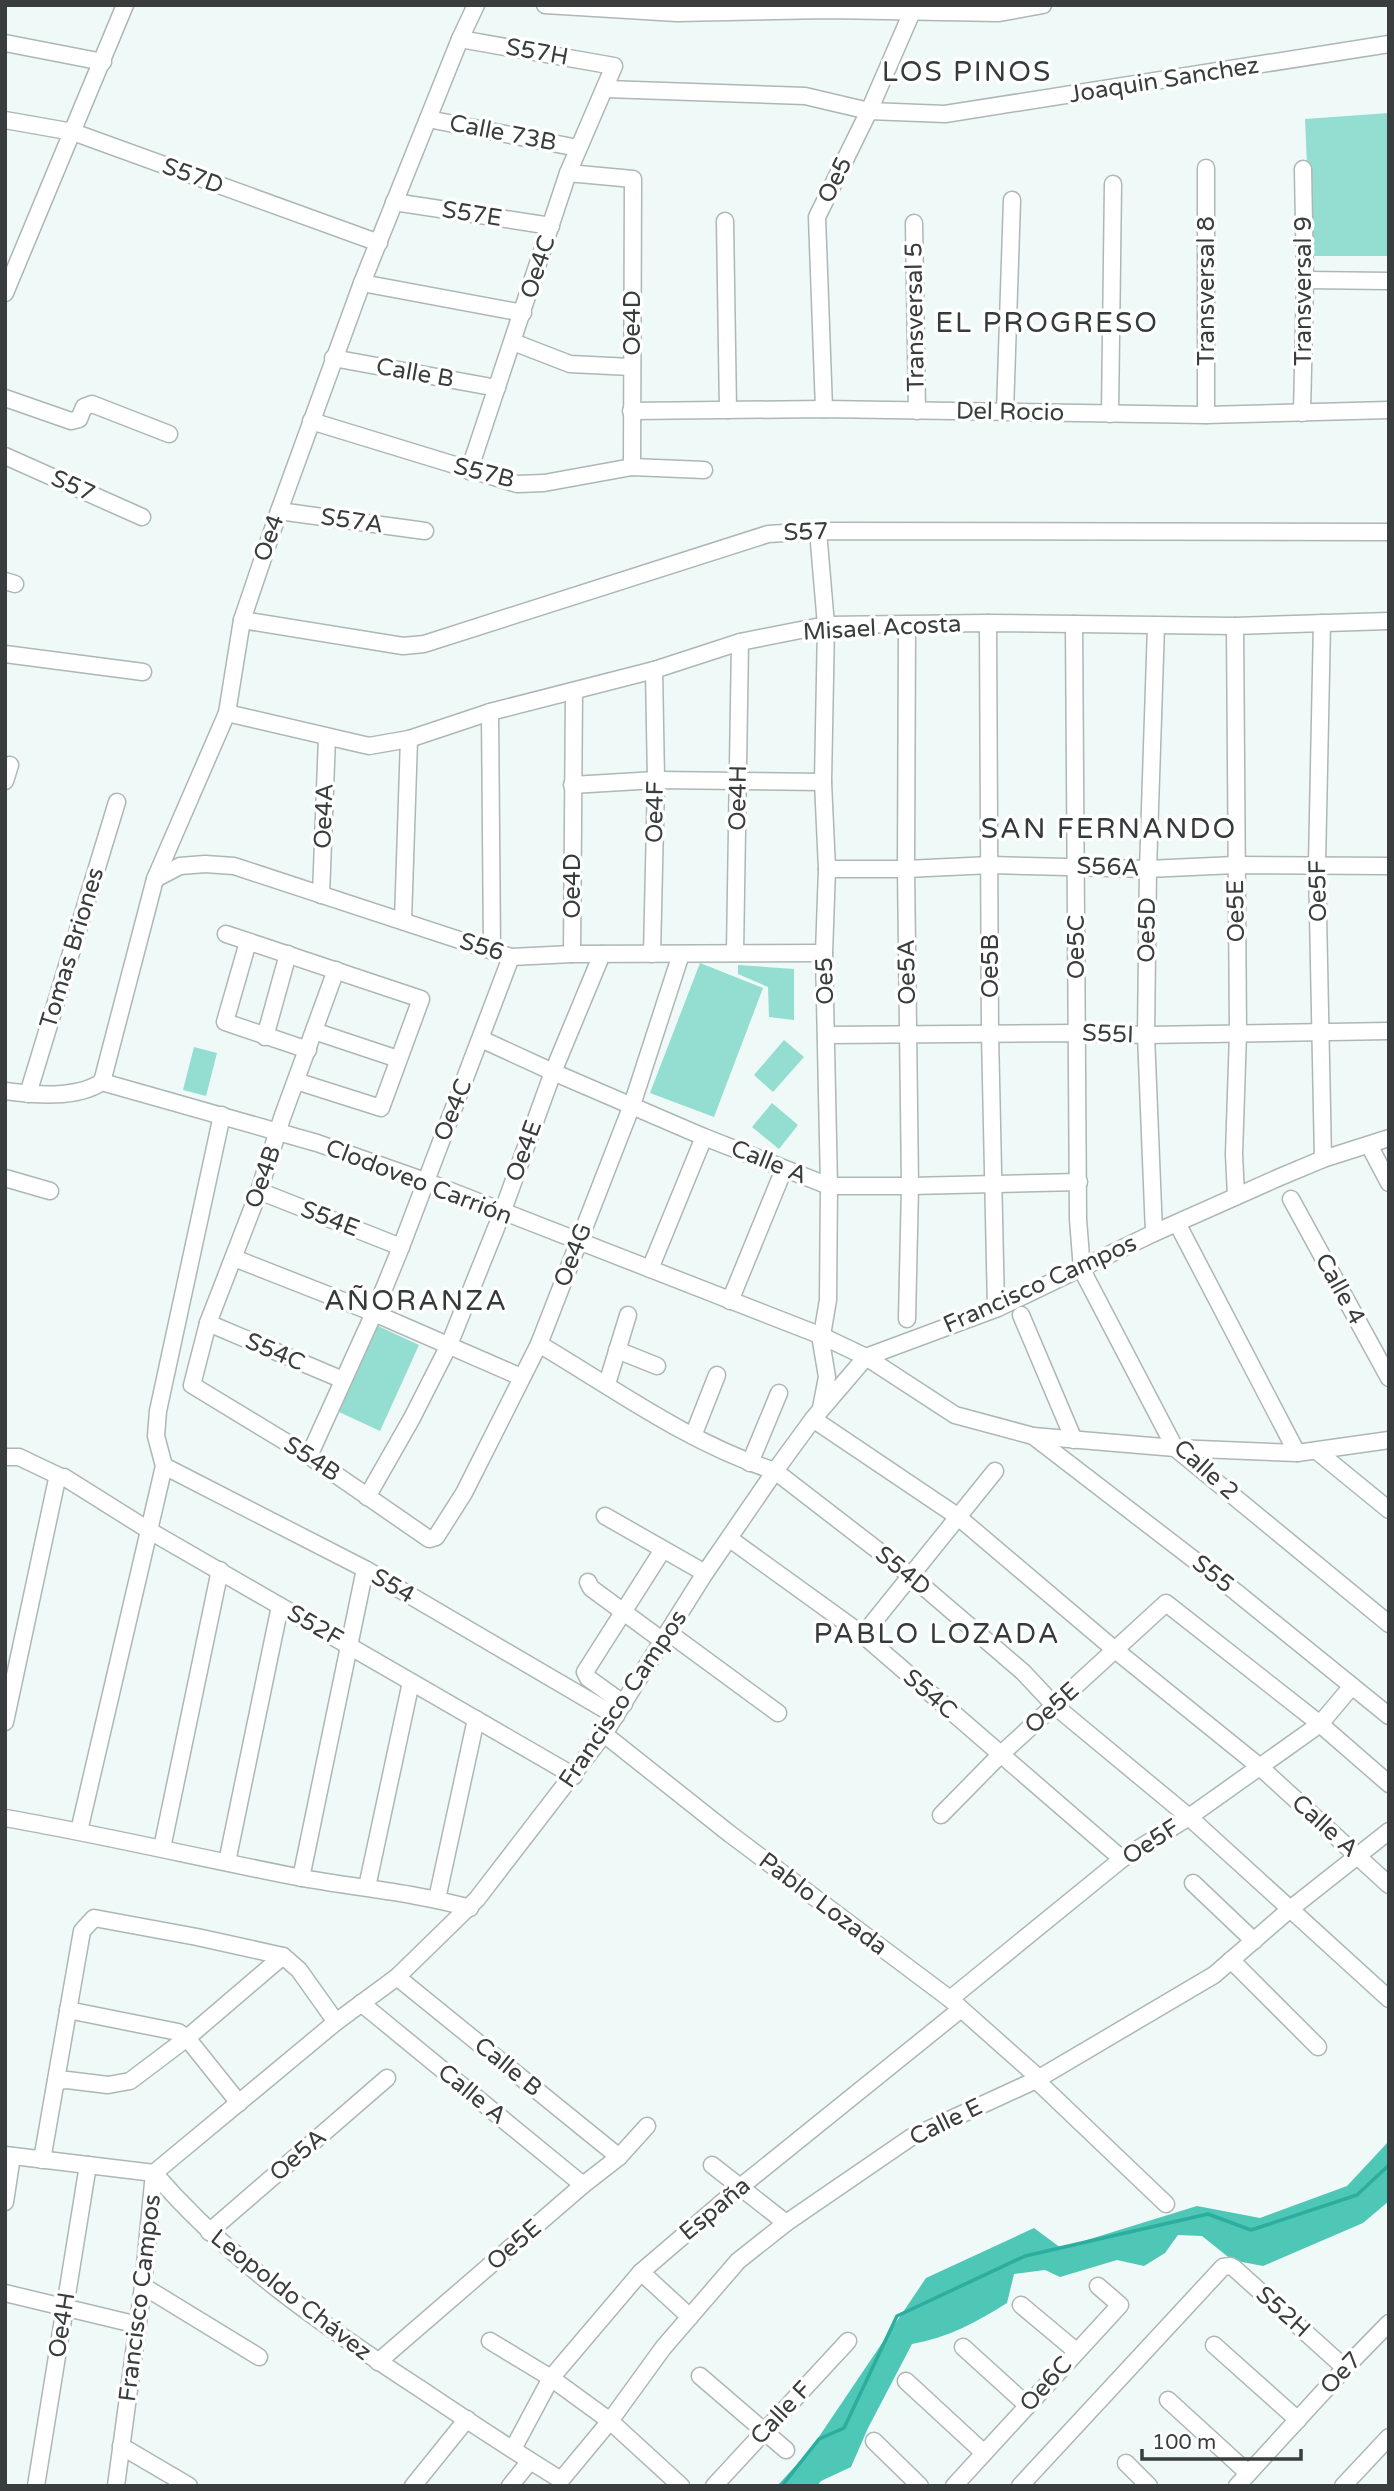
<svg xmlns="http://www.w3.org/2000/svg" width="1394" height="2491" font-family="'Varela Round',sans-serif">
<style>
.green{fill:#93ddd1}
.forest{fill:#4ec7b6}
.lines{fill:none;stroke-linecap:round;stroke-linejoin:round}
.stream{stroke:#2cad9d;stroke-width:3.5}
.minor-casing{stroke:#adb7b5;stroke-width:19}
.minor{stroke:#fff;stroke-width:16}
.labels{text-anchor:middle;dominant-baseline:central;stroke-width:7;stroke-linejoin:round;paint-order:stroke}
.street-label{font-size:24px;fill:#3a3d3d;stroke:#fff}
.quarter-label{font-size:28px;letter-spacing:2px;fill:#343b3a;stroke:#fff}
</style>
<rect width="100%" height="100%" fill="#eff9f7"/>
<g class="green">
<path d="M1389 113V256H1311L1305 119Z"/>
<path d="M700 963 763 988 714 1117 650 1093Z"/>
<path d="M738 965 794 969V1020L769 1017 768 987 738 974Z"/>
<path d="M784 1040 804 1057 773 1092 754 1075Z"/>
<path d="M194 1047 217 1053 206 1096 183 1090Z"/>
<path d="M772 1103 798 1125 779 1149 752 1127Z"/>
<path d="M378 1326 419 1345 380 1431 339 1412Z"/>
</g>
<path class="forest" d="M1389 2141V2201L1363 2223 1263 2266 1232 2260 1202 2236 1178 2235 1165 2253 1144 2266 1117 2260 1060 2277 1045 2270 1014 2274 1007 2303C977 2322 947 2338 912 2344L868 2428 851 2467 821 2481 817 2486H777L810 2450 926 2278 1034 2228 1061 2248 1197 2206 1260 2218 1347 2186Z"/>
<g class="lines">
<path class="stream" d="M782 2486 819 2439 844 2428 897 2316 1025 2256 1208 2214 1251 2230 1357 2195 1389 2165"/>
<g class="minor-casing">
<g id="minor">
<path d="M545 5 677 13 828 10 999 13 1043 5"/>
<path d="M460 39 614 66 568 173 469 471"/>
<path d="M5 43 103 62"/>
<path d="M606 89 805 96 869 111 945 114 1389 44"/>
<path d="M428 119 578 148"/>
<path d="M5 120 73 132 379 243"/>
<path d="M568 173 633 179 632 467"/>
<path d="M394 202 551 226"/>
<path d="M725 221 728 410"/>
<path d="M914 223 917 411"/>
<path d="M1305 280 1389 281"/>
<path d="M362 283 523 313"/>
<path d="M5 293 125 5"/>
<path d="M513 342 570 364 631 367"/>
<path d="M333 358 497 388"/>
<path d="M5 398 71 421 79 419 84 407 92 404 169 434"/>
<path d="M824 409 817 217 869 111 915 5"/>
<path d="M631 411 824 409 1206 415 1389 410"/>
<path d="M1005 412 1012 200"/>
<path d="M1302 413 1305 280 1303 169"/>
<path d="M1110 414 1113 184"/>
<path d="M1206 415V168"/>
<path d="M311 421 517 484 544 483 632 467 704 470"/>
<path d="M5 456 142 517"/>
<path d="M279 511 425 531"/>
<path d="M818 531 826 625 823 782 827 869 824 953 829 1186 828 1300 821 1341 827 1377 821 1408"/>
<path d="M5 581 15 584"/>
<path d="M242 620 403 646 424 644 768 534 818 531 1389 532"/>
<path d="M988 623 990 1034 996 1308"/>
<path d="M1322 623 1317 864 1323 1159"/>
<path d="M1074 624 1078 1219 1082 1270 1175 1448 1389 1624"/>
<path d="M907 626 906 869 910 1186 907 1319"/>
<path d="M1235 626 1238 1033 1234 1154 1236 1196"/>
<path d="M5 654 143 672"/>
<path d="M490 712 492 950"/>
<path d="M227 713 369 746 409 739 490 712 654 670 740 642 826 625 988 623 1235 626 1389 621"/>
<path d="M5 781 10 765"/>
<path d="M572 785 656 780 823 782"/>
<path d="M827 869H906L991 865 1148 869 1235 865 1389 866"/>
<path d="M155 879 180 866 205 864 234 866 511 957 572 954 824 953"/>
<path d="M321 895 327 737"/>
<path d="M403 921 409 739"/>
<path d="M226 934 421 999 381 1108 296 1081"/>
<path d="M248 942 225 1022 308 1050"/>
<path d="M735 953 740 642"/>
<path d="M572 954 574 691"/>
<path d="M652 954 656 780 654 670"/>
<path d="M336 970 282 1118 259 1191 208 1323 192 1385 309 1456 429 1539 436 1537 464 1493 539 1344 632 1105 681 954"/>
<path d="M314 1031 398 1059"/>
<path d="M827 1035 1076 1033 1146 1035 1389 1031"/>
<path d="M265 1037 288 954"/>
<path d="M481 1039 553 1072 704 1137 829 1186H910L1079 1182"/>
<path d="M102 1082 155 879 227 713 242 620 279 511 362 283 460 39 476 5"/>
<path d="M5 1091C35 1095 76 1099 102 1082L317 1143 425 1181 822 1336 866 1357 955 1415 1033 1436 1175 1448 1297 1453 1389 1440"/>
<path d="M28 1094 117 802"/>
<path d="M1369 1145 1389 1183"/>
<path d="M5 1178 50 1191"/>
<path d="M259 1191 401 1247"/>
<path d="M1291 1199 1389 1378"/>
<path d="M1177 1223 1297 1453"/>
<path d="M1154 1233 1146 1035 1148 869 1156 626"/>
<path d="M234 1258 374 1313 521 1377"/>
<path d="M650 1269 704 1137"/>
<path d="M730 1301 784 1169"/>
<path d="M1021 1315 1074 1440"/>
<path d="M208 1323 343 1380"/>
<path d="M539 1344C615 1389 690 1444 775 1471L911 1576 1023 1672 1055 1706 1189 1817 1389 1999"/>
<path d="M617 1350 657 1366"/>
<path d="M607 1384 628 1315"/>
<path d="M813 1419 957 1516 1114 1649 1260 1767 1389 1885"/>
<path d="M693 1436 717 1375"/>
<path d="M1033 1436 1236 1592 1389 1716"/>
<path d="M1318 1452 1389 1510"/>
<path d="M309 1456 374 1313 401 1247 511 957"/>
<path d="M5 1457H19L61 1477"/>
<path d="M750 1463 779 1393"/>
<path d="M164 1466 365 1569 616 1716"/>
<path d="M367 1497 412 1418 449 1345 502 1213 553 1072 602 954"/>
<path d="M605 1516 705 1573"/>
<path d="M730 1539 863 1635 1122 1859"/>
<path d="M588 1582 591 1588 663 1641"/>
<path d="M669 1633 778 1713"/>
<path d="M863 1635 995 1471"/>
<path d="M624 1704 588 1678 585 1672 662 1551"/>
<path d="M5 1722 57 1479 64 1477 150 1531 574 1776"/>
<path d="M604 1734 730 1834 950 1999 1039 2078"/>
<path d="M941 1815 1000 1755 1166 1603 1320 1724 1389 1784"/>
<path d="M5 1818C103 1835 200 1858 297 1877 355 1888 413 1892 470 1908"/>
<path d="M79 1831 164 1466 156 1436 158 1411 222 1115"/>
<path d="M162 1848 220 1570"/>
<path d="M227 1862 280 1606"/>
<path d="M301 1878 365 1569"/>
<path d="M1193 1883 1254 1941"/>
<path d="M367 1887 411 1682"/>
<path d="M437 1899 476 1719"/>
<path d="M1231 1960 1318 2047"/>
<path d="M397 1977 619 2157"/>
<path d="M950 1999 1122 1859 1189 1817 1320 1724 1352 1686"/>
<path d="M361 2003 583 2185"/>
<path d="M68 2010 178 2032 187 2038 239 2103"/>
<path d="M1036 2080 1166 2204"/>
<path d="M56 2081 67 2080 108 2085 130 2081 187 2038 283 1956"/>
<path d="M5 2155 154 2173C231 2262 325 2327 422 2390 468 2421 514 2451 561 2480"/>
<path d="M42 2160 82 1931 94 1918 197 1937 283 1956 299 1970 336 2022"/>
<path d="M712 2165 786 2223"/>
<path d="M5 2202 12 2156"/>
<path d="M209 2232 387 2078"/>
<path d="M641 2272 690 2317"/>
<path d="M143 2286 259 2357"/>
<path d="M5 2293 138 2325"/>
<path d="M1021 2305 1076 2351"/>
<path d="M490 2341 551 2378 610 2421 681 2486"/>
<path d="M1214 2345 1298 2420"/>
<path d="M963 2347 1027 2405"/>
<path d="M378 2362 583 2185 619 2157 647 2126"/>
<path d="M700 2376 786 2450"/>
<path d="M906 2381 984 2453"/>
<path d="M1168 2400 1248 2473"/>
<path d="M874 2441 920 2486"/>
<path d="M121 2446 189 2486"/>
<path d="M513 2449 551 2378 641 2272 739 2188 961 2009"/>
<path d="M1126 2463 1149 2486"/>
<path d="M561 2480 610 2421 663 2348 738 2261 786 2223 910 2138 1036 2080 1214 1975 1289 1910 1389 1831"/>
<path d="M36 2486 88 2165"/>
<path d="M116 2486 143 2286 154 2173 336 2022 397 1977 477 1899 604 1734 705 1573 775 1471 813 1419 866 1357 998 1308 1154 1233 1280 1177 1323 1159 1389 1138"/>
<path d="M413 2486 467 2419"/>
<path d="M510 2486 530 2461"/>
<path d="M714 2486 848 2341"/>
<path d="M954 2486 1120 2305 1098 2286"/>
<path d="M1020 2486 1223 2267 1230 2266 1234 2268 1345 2368"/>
<path d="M1237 2486 1345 2368 1389 2323"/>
<path d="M1343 2486 1389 2437"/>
</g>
</g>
<use href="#minor" class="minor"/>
</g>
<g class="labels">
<g class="street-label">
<text transform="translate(537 52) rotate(10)">S57H</text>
<text transform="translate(1164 80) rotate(-9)">Joaquin Sanchez</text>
<text transform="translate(503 133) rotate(11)">Calle 73B</text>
<text transform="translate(193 176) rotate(20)">S57D</text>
<text transform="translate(835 180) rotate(-64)">Oe5</text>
<text transform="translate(472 214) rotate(9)">S57E</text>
<text transform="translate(538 267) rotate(-72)">Oe4C</text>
<text transform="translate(1206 291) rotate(-90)">Transversal 8</text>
<text transform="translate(1303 291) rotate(-90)">Transversal 9</text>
<text transform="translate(915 317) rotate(-91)">Transversal 5</text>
<text transform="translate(632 323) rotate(-90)">Oe4D</text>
<text transform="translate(415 373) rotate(10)">Calle B</text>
<text transform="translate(1010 412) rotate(1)">Del Rocio</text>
<text transform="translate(484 473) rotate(14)">S57B</text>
<text transform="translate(73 486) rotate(24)">S57</text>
<text transform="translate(352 521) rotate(8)">S57A</text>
<text transform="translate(806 532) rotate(-2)">S57</text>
<text transform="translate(269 538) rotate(-71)">Oe4</text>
<text transform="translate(882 628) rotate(-3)">Misael Acosta</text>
<text transform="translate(738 798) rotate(-89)">Oe4H</text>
<text transform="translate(655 812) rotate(-89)">Oe4F</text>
<text transform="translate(324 816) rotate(-88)">Oe4A</text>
<text transform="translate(1108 867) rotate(2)">S56A</text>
<text transform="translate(572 886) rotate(-90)">Oe4D</text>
<text transform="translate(1318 891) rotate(-91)">Oe5F</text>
<text transform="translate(1236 911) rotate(-91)">Oe5E</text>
<text transform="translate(1147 930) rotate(-89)">Oe5D</text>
<text transform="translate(482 947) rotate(17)">S56</text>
<text transform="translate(1076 947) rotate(-90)">Oe5C</text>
<text transform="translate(72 948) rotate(-73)">Tomas Briones</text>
<text transform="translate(990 966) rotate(-90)">Oe5B</text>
<text transform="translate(907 972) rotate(-91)">Oe5A</text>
<text transform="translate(825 981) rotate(-92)">Oe5</text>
<text transform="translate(1108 1034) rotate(2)">S55I</text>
<text transform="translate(453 1110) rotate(-68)">Oe4C</text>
<text transform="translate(524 1151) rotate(-70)">Oe4E</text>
<text transform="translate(769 1162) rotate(22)">Calle A</text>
<text transform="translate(263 1177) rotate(-71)">Oe4B</text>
<text transform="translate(419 1182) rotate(21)">Clodoveo Carrión</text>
<text transform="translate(330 1219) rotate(21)">S54E</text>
<text transform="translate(573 1255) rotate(-69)">Oe4G</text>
<text transform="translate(1040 1284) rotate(-24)">Francisco Campos</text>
<text transform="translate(1340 1289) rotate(61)">Calle 4</text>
<text transform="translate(275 1352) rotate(23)">S54C</text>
<text transform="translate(312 1459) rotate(33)">S54B</text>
<text transform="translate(1206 1470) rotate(42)">Calle 2</text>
<text transform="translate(903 1571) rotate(39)">S54D</text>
<text transform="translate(1213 1574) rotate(38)">S55</text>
<text transform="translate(393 1586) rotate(30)">S54</text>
<text transform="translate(315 1626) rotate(30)">S52F</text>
<text transform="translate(930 1694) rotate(41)">S54C</text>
<text transform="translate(623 1699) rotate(-56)">Francisco Campos</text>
<text transform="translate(1052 1708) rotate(-42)">Oe5E</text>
<text transform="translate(1325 1826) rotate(42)">Calle A</text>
<text transform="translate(1151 1842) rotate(-33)">Oe5F</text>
<text transform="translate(823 1904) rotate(37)">Pablo Lozada</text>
<text transform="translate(508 2067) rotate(39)">Calle B</text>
<text transform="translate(472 2094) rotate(39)">Calle A</text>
<text transform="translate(946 2122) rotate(-26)">Calle E</text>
<text transform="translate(298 2155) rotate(-41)">Oe5A</text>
<text transform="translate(715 2209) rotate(-40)">España</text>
<text transform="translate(514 2245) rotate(-41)">Oe5E</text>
<text transform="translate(291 2295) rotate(38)">Leopoldo Chávez</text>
<text transform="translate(140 2298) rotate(-83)">Francisco Campos</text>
<text transform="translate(1283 2312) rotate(42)">S52H</text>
<text transform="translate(62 2325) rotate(-81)">Oe4H</text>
<text transform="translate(1341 2373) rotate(-47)">Oe7</text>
<text transform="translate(1046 2384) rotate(-48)">Oe6C</text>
<text transform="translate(781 2413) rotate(-47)">Calle F</text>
</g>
<g class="quarter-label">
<text x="967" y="72">LOS PINOS</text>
<text x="1047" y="323">EL PROGRESO</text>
<text x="1109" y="829">SAN FERNANDO</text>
<text x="416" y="1301">AÑORANZA</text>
<text x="937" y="1634">PABLO LOZADA</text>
</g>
</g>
<rect width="1394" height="2491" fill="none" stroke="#3a3d3d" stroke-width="14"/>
<path d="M1142 2449v10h159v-10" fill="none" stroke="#3a3d3d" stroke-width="3.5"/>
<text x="1152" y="2449" font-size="21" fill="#3a3d3d" stroke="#ffffff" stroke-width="5" paint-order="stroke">100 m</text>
</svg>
